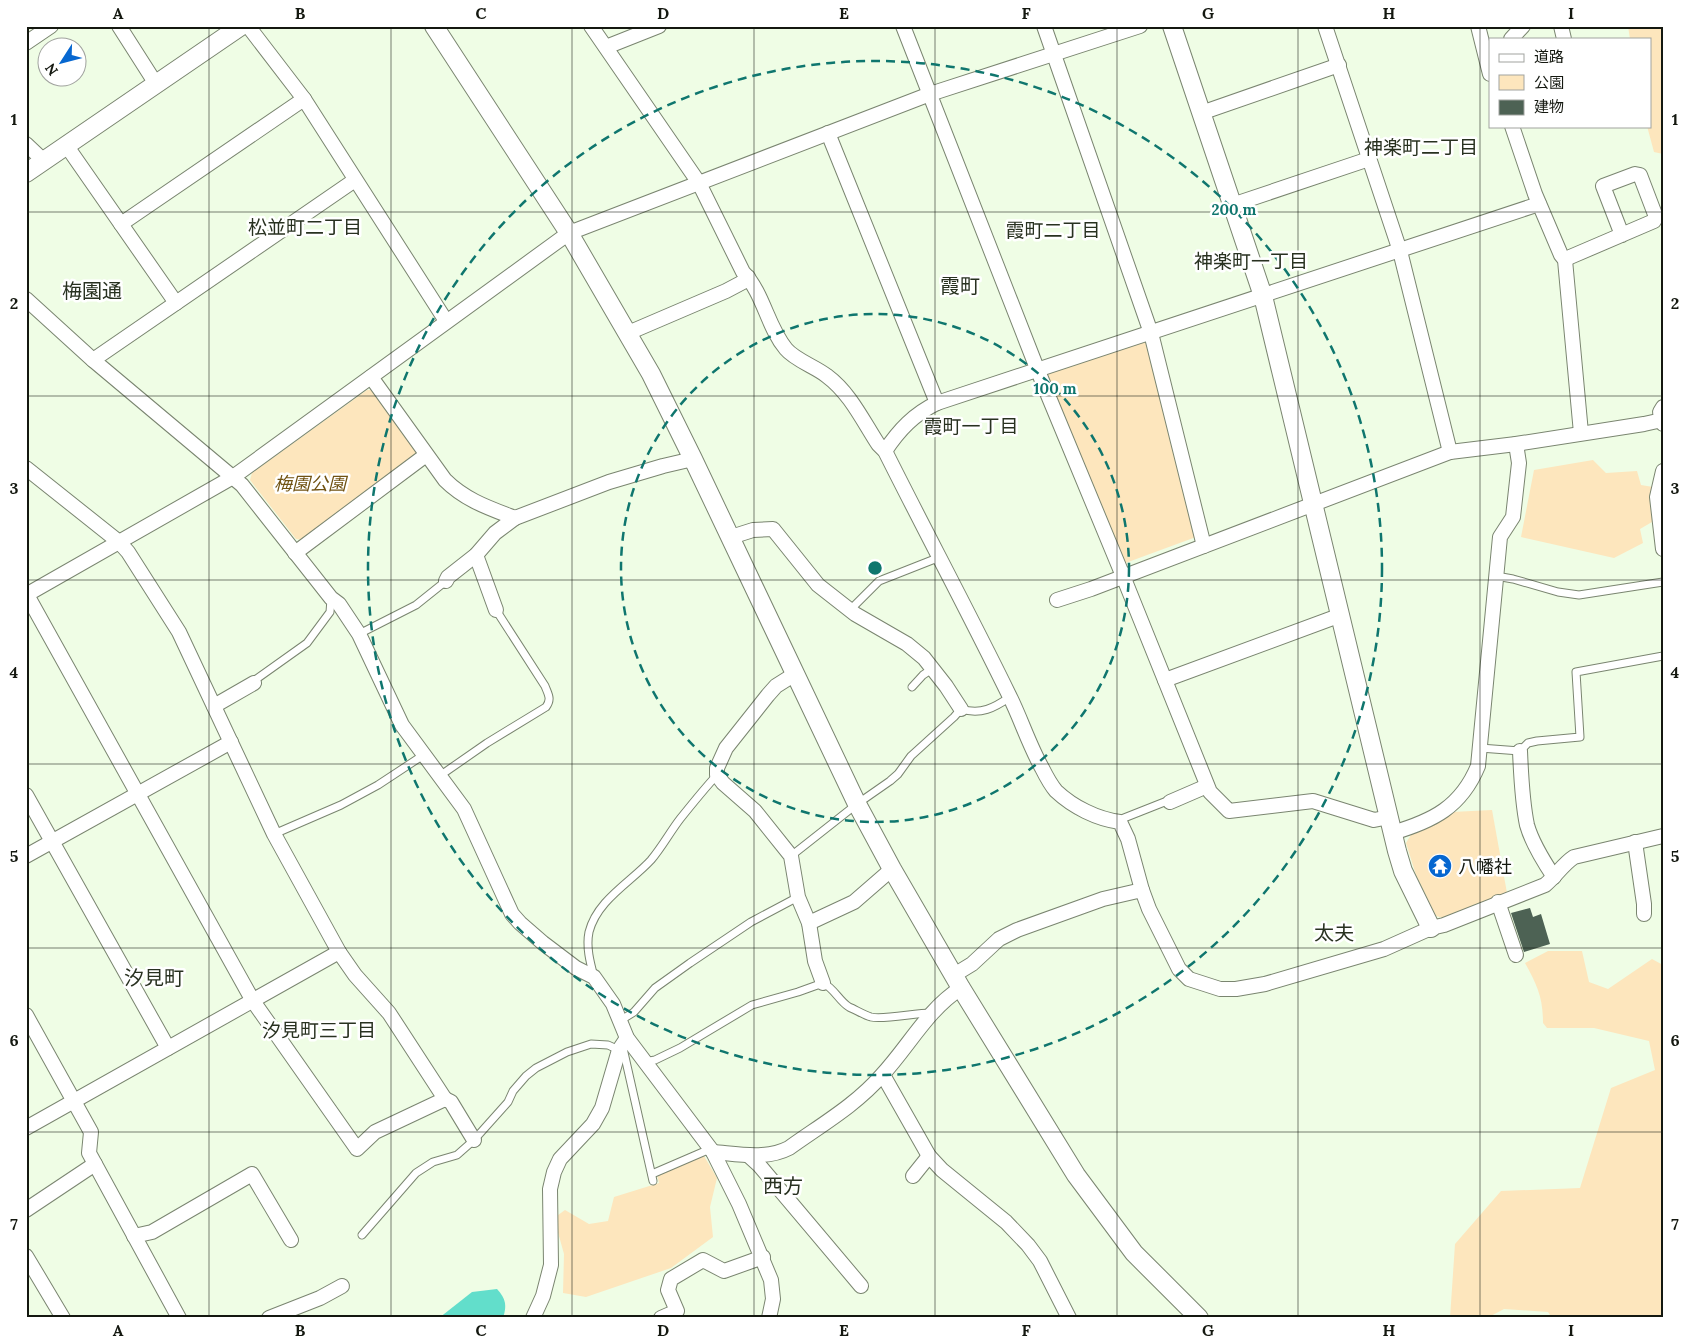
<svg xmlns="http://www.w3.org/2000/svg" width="1689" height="1344" font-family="Lora,'Noto Sans JP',serif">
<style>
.green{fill:#fde6bd}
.water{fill:#62decb}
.building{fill:#4d6254}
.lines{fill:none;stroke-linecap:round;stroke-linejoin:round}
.service-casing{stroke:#7a8570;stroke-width:9}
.minor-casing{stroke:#7a8570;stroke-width:16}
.tertiary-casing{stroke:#7a8570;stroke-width:20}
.service{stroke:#fff;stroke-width:7}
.minor{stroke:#fff;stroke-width:14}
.tertiary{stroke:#fff;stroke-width:18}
.grid{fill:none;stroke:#141810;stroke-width:1;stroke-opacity:0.55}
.ring{fill:none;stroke:#0f766e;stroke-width:2.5;stroke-dasharray:9 6}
.labels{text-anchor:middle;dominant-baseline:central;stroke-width:5;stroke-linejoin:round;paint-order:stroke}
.park-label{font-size:18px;font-style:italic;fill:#705212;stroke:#fff}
.poi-label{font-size:18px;fill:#141810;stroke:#fff;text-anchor:start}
.neighbourhood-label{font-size:19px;fill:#283120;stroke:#fff}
.quarter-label{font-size:20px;fill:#283120;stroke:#fff}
.centre{fill:#0f766e;stroke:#fff;stroke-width:2.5}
.ring-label{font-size:15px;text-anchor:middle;font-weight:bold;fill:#0f766e;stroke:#fff;stroke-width:5;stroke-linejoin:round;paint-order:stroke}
.neatline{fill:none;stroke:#141810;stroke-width:2}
.grid-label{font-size:16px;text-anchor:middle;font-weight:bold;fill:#141810}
</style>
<rect width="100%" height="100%" fill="#effde5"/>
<g class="green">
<path d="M1628 26H1663V154L1654 152 1647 126H1650V39H1630Z"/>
<path d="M1144 336 1196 537 1120 565 1045 373Z"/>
<path d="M367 390H375L417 450 415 457 304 540 296 539 250 480 252 473Z"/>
<path d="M1593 460 1606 473 1637 471 1641 485 1653 487 1652 522 1640 529 1643 543 1614 558 1521 537 1534 470Z"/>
<path d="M1492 810 1507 893 1443 918 1436 916 1416 875 1406 843 1412 833 1452 812Z"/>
<path d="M1548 951H1582L1589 982 1608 989 1652 959 1663 965V1318H1552L1548 1312 1504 1309 1487 1318H1450L1455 1244 1501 1191 1580 1188 1611 1088 1655 1070 1649 1041 1594 1028H1547L1543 1023C1543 997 1537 985 1525 963Z"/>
<path d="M704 1156 717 1178 710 1207 713 1237 671 1268 586 1297 563 1293 564 1254 554 1218 565 1210 589 1224 608 1221 614 1197 659 1183 657 1175Z"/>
</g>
<path class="water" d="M497 1289C506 1299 507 1305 503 1318H439L472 1292Z"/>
<path class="building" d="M1530 908 1533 917 1541 914 1550 944 1524 952 1511 913Z"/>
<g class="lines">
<g class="service-casing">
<g id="service">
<path d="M1496 576 1513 579 1558 592 1579 595 1663 582"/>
<path d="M850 610 879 581 940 557"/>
<path d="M359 634 416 605 446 581"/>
<path d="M254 683 255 680 307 643 330 612 331 599"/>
<path d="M912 687 923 675 932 669"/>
<path d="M1480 748 1520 751 1528 743 1537 741 1580 737 1576 672 1663 656"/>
<path d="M441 775 487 743 546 707C552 699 548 694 545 686L496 610"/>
<path d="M1120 822 1124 818 1167 801 1170 802"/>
<path d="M274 834 341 805 378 785 425 754"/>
<path d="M791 856 857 804 890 781 898 774 911 756 954 717 961 709C981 715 994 708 1010 697"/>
<path d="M594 977C590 962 586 947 589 932 597 900 631 882 651 860 662 847 670 832 680 819 692 804 704 789 717 775"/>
<path d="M621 1020 634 1012 655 988 690 963 751 922 798 897"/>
<path d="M623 1048 653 1181"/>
<path d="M645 1062 655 1060 680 1048 752 1005 798 992 823 983C834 988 839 1001 849 1007 856 1010 864 1015 871 1017 883 1020 915 1013 931 1013"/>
<path d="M652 1174 710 1149"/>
<path d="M362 1235 416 1173 433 1162 457 1155 474 1140 508 1102 513 1091 526 1076 536 1068 567 1052 591 1044 608 1045 619 1050"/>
</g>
</g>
<g class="minor-casing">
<g id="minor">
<path d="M119 26 156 84"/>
<path d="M248 26 304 99 446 321"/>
<path d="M591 26 699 183 743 272C764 294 767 326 786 349 795 360 816 367 827 376 850 393 863 421 878 444L885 451C926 533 969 613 1009 695 1021 719 1029 745 1042 768 1046 776 1050 784 1056 791 1073 807 1097 819 1120 822L1128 839 1142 890"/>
<path d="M903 26 1038 371 1123 576 1210 792 1229 811 1313 801 1374 820 1389 817"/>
<path d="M1044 26 1151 333 1204 546"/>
<path d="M1325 26 1400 251 1450 452"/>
<path d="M1478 26 1490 74"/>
<path d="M1561 26 1564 39"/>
<path d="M1511 39 1523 26"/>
<path d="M26 43 51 26"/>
<path d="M606 47 659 26"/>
<path d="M1201 113 1339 65"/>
<path d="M1512 126 1535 194 1561 255 1565 260 1581 433"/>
<path d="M828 133 937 403"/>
<path d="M26 144 44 161"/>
<path d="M66 145 176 303"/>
<path d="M1232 205 1369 159"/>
<path d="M121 224 304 99"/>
<path d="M1565 260 1570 257 1654 221 1656 217 1640 175 1635 174 1603 186 1622 235"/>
<path d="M26 299 93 360 242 485 331 598 339 604 359 634 402 725 464 809 512 914 520 923 543 943 576 968 594 977 613 1004 627 1038 713 1152 739 1204 771 1280 773 1299 769 1318"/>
<path d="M628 333 726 291 743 282 748 277"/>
<path d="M93 360 355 180"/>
<path d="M371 377 445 480C465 500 489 508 515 518L609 482 663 466 693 459"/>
<path d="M1663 407 1660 412 1663 424"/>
<path d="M885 451C899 430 914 414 937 403L1539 204"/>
<path d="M26 468 119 542 128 552 179 632 274 834 339 952 355 975 389 1013 445 1099 375 1132 357 1149 253 1001 27 595"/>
<path d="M1663 471 1657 497 1663 549"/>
<path d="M731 537 753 530 773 529 818 585 855 614 907 644 924 658 946 686 961 709"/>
<path d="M295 553 426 455"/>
<path d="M476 555 496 610"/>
<path d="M446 581 448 577 476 555 495 533 515 518"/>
<path d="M26 595 233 477 569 233 930 94 1140 26"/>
<path d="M1057 600 1091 589 1450 452 1516 444 1644 424 1662 420"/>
<path d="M795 674 776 686 768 695 726 748 717 768V775L723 783 755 811 791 856 798 897 809 923 815 961 823 983"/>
<path d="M1165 680 1341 615"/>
<path d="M214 706 254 683"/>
<path d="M1520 751C1521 775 1522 801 1527 825 1532 843 1544 862 1554 877"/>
<path d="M26 795 168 1048"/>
<path d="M1170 802 1207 786"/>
<path d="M1392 833C1433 821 1461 807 1478 766L1500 537 1513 517 1519 463 1516 444"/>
<path d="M1635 842 1644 904V914"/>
<path d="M26 856 231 742"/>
<path d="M1498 902 1516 955"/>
<path d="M809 923 854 902 892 869"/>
<path d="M954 975 972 964 999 939 1017 930 1103 899 1142 890 1149 909 1179 969 1189 979 1220 989H1236L1265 984 1384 949 1431 928 1444 925 1545 885C1556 876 1563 864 1574 857L1663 836"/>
<path d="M26 1015 91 1132 89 1153 179 1318"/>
<path d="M883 1075 929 1156 942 1170 1006 1222 1028 1245 1040 1261 1069 1318"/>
<path d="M445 1099 451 1102 474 1140"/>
<path d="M26 1128 339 952"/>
<path d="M713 1152C738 1154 766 1160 789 1148 821 1125 856 1105 882 1075 909 1046 927 1010 961 988"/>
<path d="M748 1155 759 1165 861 1286"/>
<path d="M913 1176 929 1156"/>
<path d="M26 1210 95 1164"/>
<path d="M134 1236 152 1232 252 1174 291 1240"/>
<path d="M26 1256 63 1318"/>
<path d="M269 1318 320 1298 342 1286"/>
<path d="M533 1318 543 1296 551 1265 550 1189 554 1172 560 1159 593 1124 602 1108 619 1050 627 1038"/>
<path d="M661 1318 677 1311 668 1290 671 1279 703 1260 724 1271 763 1257"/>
</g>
</g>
<g class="tertiary-casing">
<g id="tertiary">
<path d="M434 26 569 233 651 374 693 459 857 804 892 869 961 988 1076 1175 1134 1253 1199 1318"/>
<path d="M1172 26 1263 296 1397 851 1403 871 1431 928"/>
<path d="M26 173 241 26"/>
</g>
</g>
<use href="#service" class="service"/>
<use href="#minor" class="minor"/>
<use href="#tertiary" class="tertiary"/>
</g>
<path class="grid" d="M209 26V1318M391 26V1318M572 26V1318M754 26V1318M935 26V1318M1117 26V1318M1298 26V1318M1480 26V1318M26 212H1663M26 396H1663M26 580H1663M26 764H1663M26 948H1663M26 1132H1663"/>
<g class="ring">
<circle cx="875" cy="568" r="254"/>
<circle cx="875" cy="568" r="507"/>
</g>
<defs>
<g id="temple-disc" transform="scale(1.25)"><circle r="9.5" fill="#0667d0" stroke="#fff"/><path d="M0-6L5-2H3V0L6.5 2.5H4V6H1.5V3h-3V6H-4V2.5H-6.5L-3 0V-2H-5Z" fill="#fff"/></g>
</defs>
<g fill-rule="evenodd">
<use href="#temple-disc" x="1440" y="866"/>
</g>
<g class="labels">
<g class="park-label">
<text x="310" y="483">梅園公園</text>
</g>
<g class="poi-label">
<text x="1458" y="866">八幡社</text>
</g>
<g class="neighbourhood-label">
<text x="1421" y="147">神楽町二丁目</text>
<text x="305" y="227">松並町二丁目</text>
<text x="1053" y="230">霞町二丁目</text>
<text x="1251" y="261">神楽町一丁目</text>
<text x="971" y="426">霞町一丁目</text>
<text x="319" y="1030">汐見町三丁目</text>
</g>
<g class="quarter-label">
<text x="960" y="285">霞町</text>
<text x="92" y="290">梅園通</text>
<text x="1334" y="932">太夫</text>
<text x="154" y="977">汐見町</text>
<text x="783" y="1185">西方</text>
</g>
</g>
<circle cx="875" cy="568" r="8" class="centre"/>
<g class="ring-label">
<text x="1234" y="215">200 m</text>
<text x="1055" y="394">100 m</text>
</g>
<rect width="1689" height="1344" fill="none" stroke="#ffffff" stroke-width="55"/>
<rect x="1489" y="38" width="162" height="90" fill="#ffffff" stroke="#a1a39f"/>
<rect x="1499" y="54" width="25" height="8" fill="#ffffff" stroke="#a1a39f"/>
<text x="1534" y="62" font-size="15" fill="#141810">道路</text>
<rect x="1499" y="75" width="25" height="15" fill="#fde6bd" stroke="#a1a39f"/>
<text x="1534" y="88" font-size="15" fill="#141810">公園</text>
<rect x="1499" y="100" width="25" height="15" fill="#4d6254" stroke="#a1a39f"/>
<text x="1534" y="112" font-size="15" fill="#141810">建物</text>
<g transform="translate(62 62) rotate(234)"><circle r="24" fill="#ffffff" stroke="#a1a39f"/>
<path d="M0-4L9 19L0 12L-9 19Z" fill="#0667d0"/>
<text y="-8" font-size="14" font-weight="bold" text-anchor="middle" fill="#141810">N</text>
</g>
<rect x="28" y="28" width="1634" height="1288" class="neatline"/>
<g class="grid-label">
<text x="118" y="19">A</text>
<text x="300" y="19">B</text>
<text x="481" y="19">C</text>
<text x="663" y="19">D</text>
<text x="844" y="19">E</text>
<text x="1026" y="19">F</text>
<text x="1208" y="19">G</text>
<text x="1389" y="19">H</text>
<text x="1571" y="19">I</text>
<text x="14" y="125">1</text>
<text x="1675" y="125">1</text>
<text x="14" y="309">2</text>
<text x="1675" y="309">2</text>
<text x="14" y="494">3</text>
<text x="1675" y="494">3</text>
<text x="14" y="678">4</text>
<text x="1675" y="678">4</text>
<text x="14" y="862">5</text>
<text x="1675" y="862">5</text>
<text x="14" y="1046">6</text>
<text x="1675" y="1046">6</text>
<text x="14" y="1230">7</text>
<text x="1675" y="1230">7</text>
<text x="118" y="1336">A</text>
<text x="300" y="1336">B</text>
<text x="481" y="1336">C</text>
<text x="663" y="1336">D</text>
<text x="844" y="1336">E</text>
<text x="1026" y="1336">F</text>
<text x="1208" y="1336">G</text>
<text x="1389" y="1336">H</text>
<text x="1571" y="1336">I</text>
</g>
</svg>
